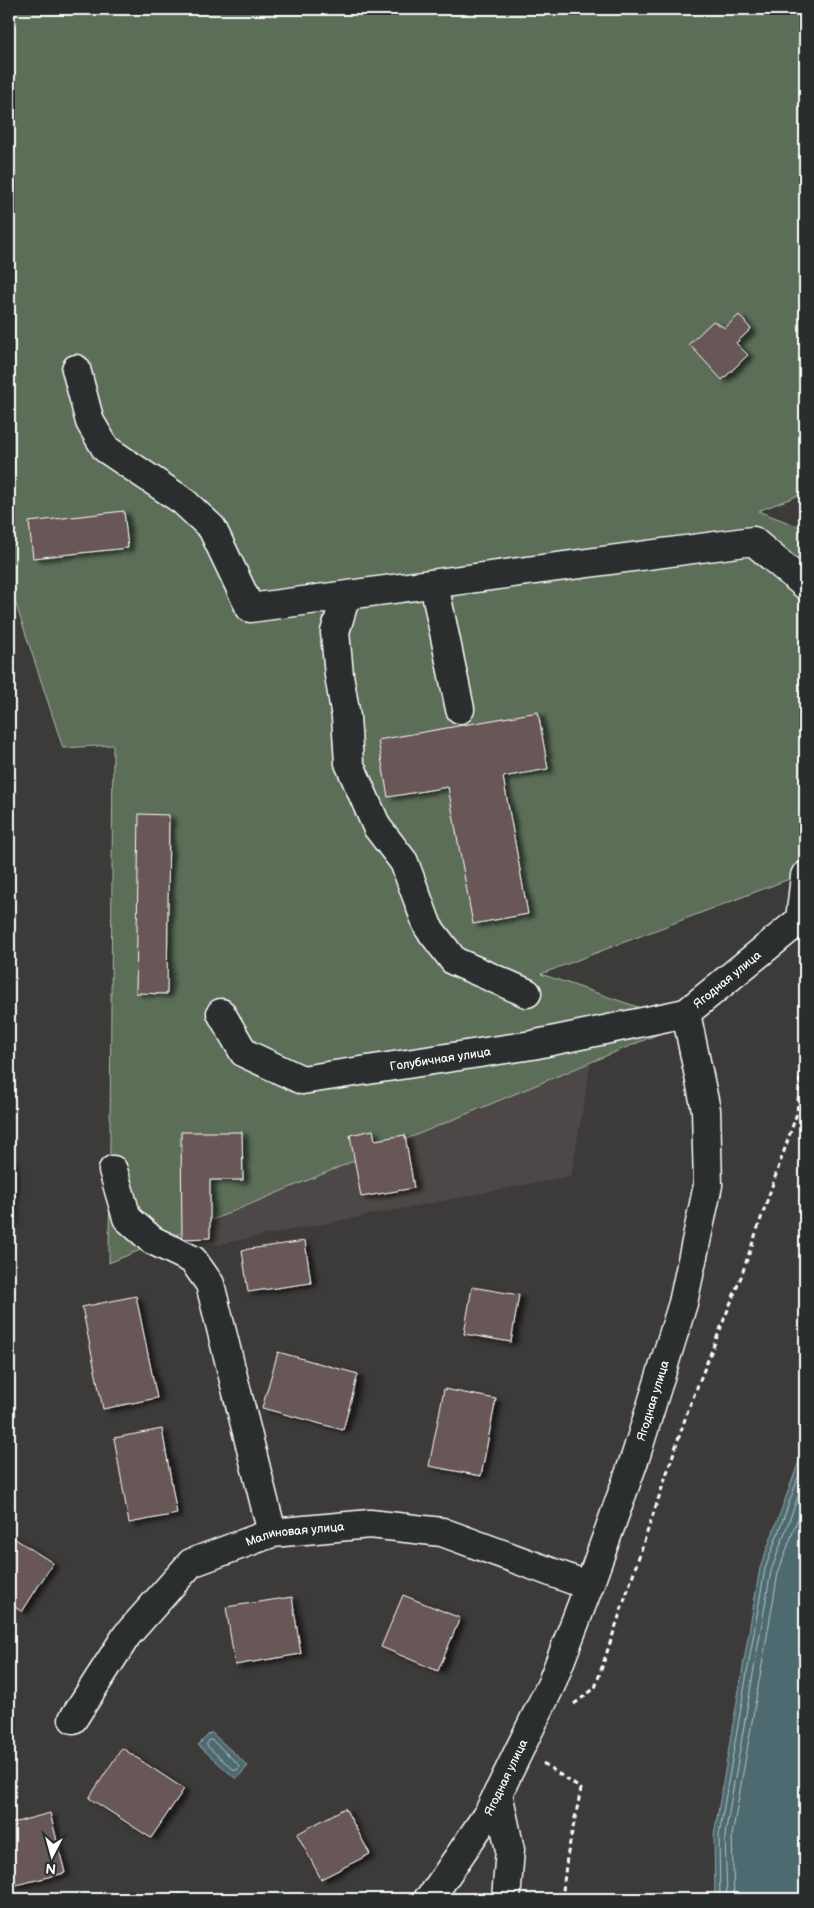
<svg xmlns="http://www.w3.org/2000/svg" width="814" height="1908" font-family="'Balsamiq Sans',sans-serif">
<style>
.built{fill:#4e4746}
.green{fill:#5c6e58;stroke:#aeb6ac}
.water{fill:#4d6a70;stroke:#94a6a9}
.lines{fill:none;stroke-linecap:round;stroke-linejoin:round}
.shore{stroke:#b8c3c6;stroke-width:1}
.building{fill:#695756;stroke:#fff;filter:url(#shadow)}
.minor-casing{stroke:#fff;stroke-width:31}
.path{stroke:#fff;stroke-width:3;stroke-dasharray:5 4;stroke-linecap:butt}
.minor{stroke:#2a2d2e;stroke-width:28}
.labels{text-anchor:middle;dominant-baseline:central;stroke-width:5;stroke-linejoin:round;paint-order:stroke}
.street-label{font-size:12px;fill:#fff;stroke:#2a2d2e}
</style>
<defs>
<filter id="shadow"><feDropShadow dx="5.5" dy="3" stdDeviation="2.5" flood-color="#0009"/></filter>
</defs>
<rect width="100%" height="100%" fill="#3d3a3a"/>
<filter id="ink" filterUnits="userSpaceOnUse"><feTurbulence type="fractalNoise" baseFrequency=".02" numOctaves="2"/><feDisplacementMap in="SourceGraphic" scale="10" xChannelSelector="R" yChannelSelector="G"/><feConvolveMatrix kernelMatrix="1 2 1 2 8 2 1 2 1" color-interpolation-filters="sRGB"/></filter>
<g filter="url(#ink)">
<path class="built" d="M591 1062 571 1176 215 1245 165 1237Z"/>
<path class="green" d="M9 9H805V493L758 511 805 529V873L541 974 685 1023 109 1263 113 745 63 748 9 583Z"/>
<g class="water">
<path d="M805 1445V1899H715L714 1835 760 1568Z"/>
<path d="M211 1732 248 1766 236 1779 198 1745Z"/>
</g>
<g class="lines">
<g class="shore">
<path d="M210 1740 213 1741 239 1765 240 1767 237 1770H234L207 1746V1744Z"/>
<path d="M720 1899 719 1835 765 1569 805 1459"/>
<path d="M727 1899 725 1835 771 1571 805 1477"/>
<path d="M734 1899 732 1836 778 1573 805 1499"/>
</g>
</g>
<g class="building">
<path d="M739 315 751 329 736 343 748 355 722 380 689 344 713 321 725 328Z"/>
<path d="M124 511 128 548 33 558 29 522Z"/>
<path d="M538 712 548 769 503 777 528 914 473 924 448 787 388 797 378 740Z"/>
<path d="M139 814 169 815 167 994 136 993Z"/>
<path d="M373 1130 375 1140 405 1135 414 1188 361 1197 350 1135Z"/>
<path d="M181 1132H242L243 1180H210V1238L182 1239Z"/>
<rect x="9" y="1160" width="3" height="61"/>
<path d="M305 1241 311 1283 248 1292 242 1250Z"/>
<path d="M472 1287 519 1295 511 1342 464 1334Z"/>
<path d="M136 1296 157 1398 103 1409 82 1307Z"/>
<path d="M278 1352 358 1374 343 1430 262 1408Z"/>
<path d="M444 1389 496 1399 481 1476 429 1466Z"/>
<path d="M162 1429 177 1514 129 1523 114 1438Z"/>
<path d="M9 1535 53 1563 22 1612 9 1603Z"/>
<path d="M403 1595 460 1618 438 1671 381 1647Z"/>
<path d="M292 1597 301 1654 235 1665 226 1607Z"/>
<path d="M122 1748 184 1789 151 1838 89 1798Z"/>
<path d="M345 1808 370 1854 321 1879 297 1834Z"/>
<path d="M50 1813 65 1873 12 1886 9 1875V1824Z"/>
<path d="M181 1893 184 1899H169Z"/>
</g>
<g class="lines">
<g class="minor-casing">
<g id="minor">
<path d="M76 369 90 422 106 449 183 501 212 528 250 608 753 541 805 585"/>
<path d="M434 584 460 709"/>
<path d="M346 596 335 632 339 675 346 717 349 763 377 827 404 862 428 927 454 961 527 993"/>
<path d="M800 920 805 876"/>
<path id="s1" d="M221 1013 244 1053 302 1080 532 1045 686 1013"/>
<path d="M113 1170 127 1218 152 1240 193 1260 210 1284 272 1533"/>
<path id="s2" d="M73 1719 127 1635 191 1563 272 1533 370 1524 442 1532 589 1586"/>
<path d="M498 1793 510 1850 506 1899"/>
<path id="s3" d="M428 1899 432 1896 489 1812 551 1685 589 1586 636 1455 683 1303 708 1185 706 1110 686 1013 800 920 805 918"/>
</g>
</g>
<g class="path">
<path d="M574 1704 595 1688 688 1410 741 1277 797 1113 804 1028 801 955"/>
<path d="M543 1763 581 1789 567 1857 562 1899"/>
</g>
<use href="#minor" class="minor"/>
</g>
</g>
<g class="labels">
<g class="street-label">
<text stroke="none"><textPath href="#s3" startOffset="1000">Ягодная улица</textPath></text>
<text stroke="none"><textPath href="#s1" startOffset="250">Голубичная улица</textPath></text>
<text stroke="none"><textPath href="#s3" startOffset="550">Ягодная улица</textPath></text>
<text stroke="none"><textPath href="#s2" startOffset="305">Малиновая улица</textPath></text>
<text stroke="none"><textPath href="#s3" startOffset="145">Ягодная улица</textPath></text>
</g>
</g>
<rect width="814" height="1908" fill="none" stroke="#2a2d2e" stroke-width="30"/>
<rect x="15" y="15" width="784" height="1878" fill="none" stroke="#fff" stroke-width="2" filter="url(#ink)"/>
<g transform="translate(52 1856) rotate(186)" stroke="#2a2d2e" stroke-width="4" paint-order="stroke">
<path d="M0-4L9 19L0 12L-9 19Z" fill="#ffffff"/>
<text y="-8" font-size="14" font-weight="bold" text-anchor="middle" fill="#ffffff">N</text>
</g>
</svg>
